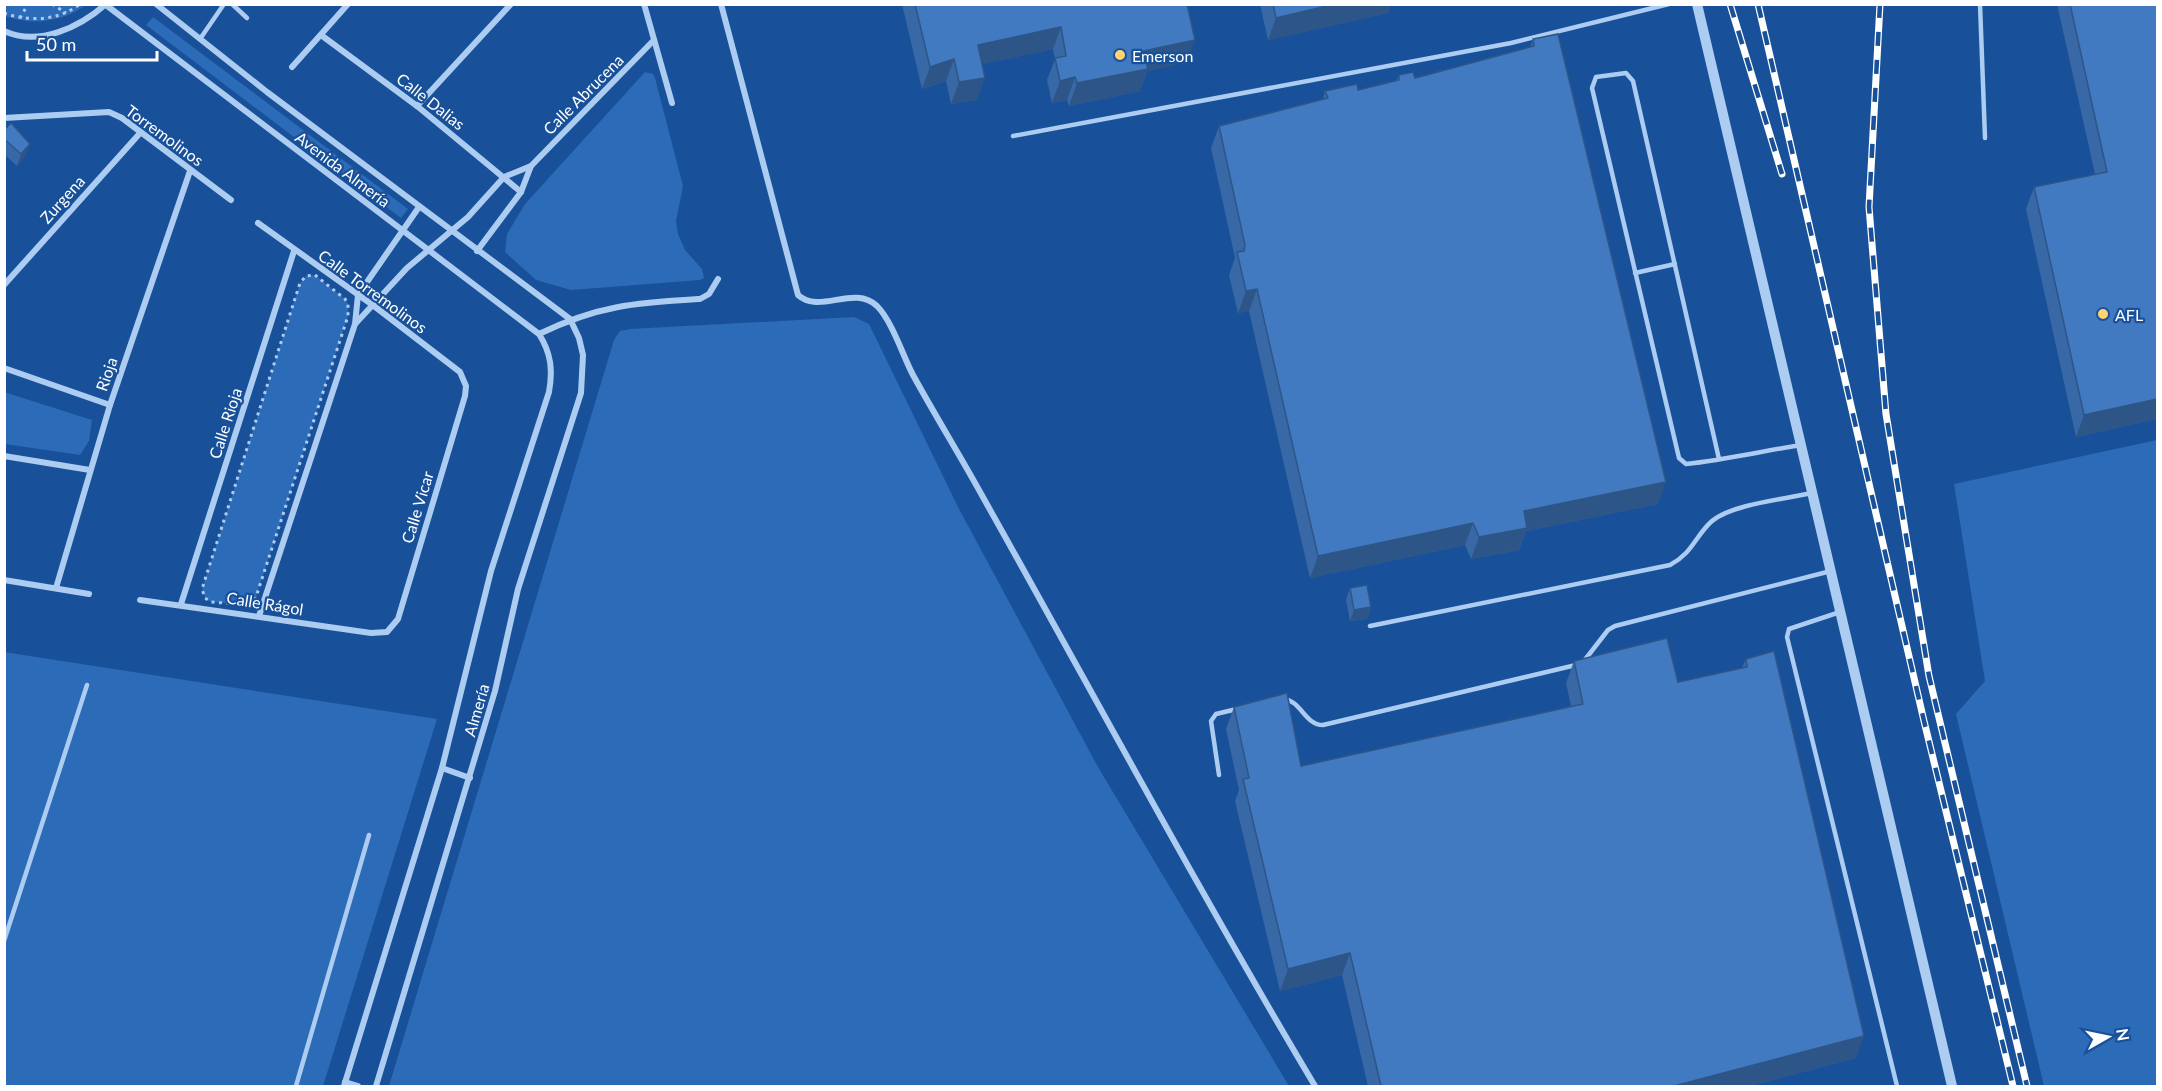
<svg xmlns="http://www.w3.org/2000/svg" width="2162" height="1091" font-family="Lato,sans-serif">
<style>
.green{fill:#2c6bb7}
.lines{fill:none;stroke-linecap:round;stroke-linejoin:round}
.path{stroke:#adccf1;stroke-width:3;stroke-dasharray:3 4.5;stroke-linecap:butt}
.service{stroke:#adccf1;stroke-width:4.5}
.minor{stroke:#adccf1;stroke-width:6}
.tertiary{stroke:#adccf1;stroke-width:10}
.rail-casing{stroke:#fff;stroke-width:7}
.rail{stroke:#185199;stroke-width:4.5;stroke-dasharray:14;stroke-linecap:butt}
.wall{fill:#3869a6}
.shaded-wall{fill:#2e5587}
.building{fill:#417ac1;stroke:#2e5587;stroke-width:1.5}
.poi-dot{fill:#ffd46e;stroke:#185199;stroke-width:2}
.labels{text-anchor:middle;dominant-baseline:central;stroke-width:4.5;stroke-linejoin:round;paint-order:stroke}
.poi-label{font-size:16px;fill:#fff;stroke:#185199;text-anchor:start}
.street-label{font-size:16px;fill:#fff;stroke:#185199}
</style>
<rect width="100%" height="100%" fill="#185199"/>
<g class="green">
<path d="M5 4H86V5C62 22 33 26 5 16Z"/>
<path d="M153 17 408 209 401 218 146 25Z"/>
<path d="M645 72 653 74 655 78 683 186 676 221 678 234 685 250 702 269 704 278 700 280 571 290 536 280 505 252 507 234 525 204Z"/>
<path d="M315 275 345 299 348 304V316L255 600 249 605 211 602 205 598 202 589 300 283 306 276Z"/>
<path d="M854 317 869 324 958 507 1098 767 1289 1086H389L614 340 620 331 630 329Z"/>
<path d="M4 392 92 420 89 441 80 455 5 444Z"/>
<path d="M2157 440V1086H2044L1956 714 1985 681 1954 484Z"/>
<path d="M4 652 437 719 323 1086H5Z"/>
</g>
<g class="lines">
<g class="path">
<path d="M52 4 66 13"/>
<path d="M4 13C30 22 58 21 80 4"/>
<path d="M20 18 28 4"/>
<path d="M315 275 345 299 348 304V316L255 600 249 605 211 602 205 598 202 589 300 283 306 276Z"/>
</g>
<g class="service">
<path d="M232 4 247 18"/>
<path d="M1980 4 1985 138"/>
<path d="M200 39 224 4"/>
<path d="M1013 136 1511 43 1669 4"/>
<path d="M1635 273 1675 264"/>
<path d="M1719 459 1633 81 1626 73 1596 77 1592 88 1679 458 1686 464C1724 460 1763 451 1801 445"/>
<path d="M1840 612 1789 629 1787 637 1897 1086"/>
<path d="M1370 626 1670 565C1693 553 1695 536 1712 521 1732 504 1786 499 1812 493"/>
<path d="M1584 661 1608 630 1615 626 1831 571"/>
<path d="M1284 699C1301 701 1305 725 1323 725L1576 665"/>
<path d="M1219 775 1211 721 1216 714 1237 709"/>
<path d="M4 941 87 685"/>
<path d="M296 1086 369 835"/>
</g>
<g class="minor">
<path d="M156 4 267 92 570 319 579 338 583 355 581 393 518 589 495 691 376 1086"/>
<path d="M644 4 672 103"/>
<path d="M721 4 798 295C820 315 854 284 877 306 892 321 903 356 913 375 936 417 961 457 984 499 1094 695 1200 893 1315 1086"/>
<path d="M106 5 539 334C551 353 553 370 549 392L491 571 442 768 344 1086"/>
<path d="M4 31C39 47 80 27 106 4"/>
<path d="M321 35 417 106 521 192"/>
<path d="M292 67 348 4"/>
<path d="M417 106 511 4"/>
<path d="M4 118 109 112 122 118 231 200"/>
<path d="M477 251 521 192 531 166"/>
<path d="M4 285 141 132"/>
<path d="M356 323 407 268 468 217 504 177 531 166 654 40"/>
<path d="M539 334C599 305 635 303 700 299L709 294 718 279"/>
<path d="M4 368 110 405"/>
<path d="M4 456 90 470"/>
<path d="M4 580 89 594"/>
<path d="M56 588 110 405 190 171"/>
<path d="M140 600 371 633 387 632 398 619 465 396 466 386 460 372 374 306 258 223"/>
<path d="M181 604 294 251"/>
<path d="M259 616 355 324 358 295 419 207"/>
<path d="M442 768 470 778"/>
<path d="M345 1082 358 1086"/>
</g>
<path class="tertiary" d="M1697 4 1952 1086"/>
<g class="rail-casing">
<g id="rail">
<path d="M1730 4 1782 174"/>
<path d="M1758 4 1924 721 2013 1086"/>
<path d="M1880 4 1869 207 1886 414 1929 676 2027 1086"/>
</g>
</g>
<use href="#rail" class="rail"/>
</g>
<g class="wall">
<path d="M902 4H1193L1187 6V62L1147 71 1140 91 1069 106 1067 100 1052 103 1047 80 1055 59 1053 49 982 64 977 100 951 104 946 81 922 89Z"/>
<path d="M1260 4H1391L1388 13 1268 40Z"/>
<path d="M2057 4H2157V419L2076 437 2026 209 2034 187 2095 174Z"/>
<path d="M1533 39 1658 504 1526 531 1519 550 1471 559 1465 545 1310 578 1249 311 1238 313 1229 275 1235 258 1211 148 1219 126 1323 99 1325 91 1358 90 1396 81 1399 75 1415 78 1530 47Z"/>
<path d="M4 130 26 155 17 166 4 154Z"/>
<path d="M1350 588 1371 607 1367 619 1350 621 1346 600Z"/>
<path d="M1746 659 1856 1058 1749 1086H1368L1342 975 1280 991 1235 801 1239 790 1226 729 1234 707 1301 766 1571 706 1566 683 1574 661 1678 682 1742 668Z"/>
</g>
<g class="shaded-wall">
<path d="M1335 4H1391L1388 13 1268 40 1276 18Z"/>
<path d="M1061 27 1053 49 970 67 978 45Z"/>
<path d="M1195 40 1187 62 1147 71 1140 91 1069 106 1077 83 1143 51Z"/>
<path d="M954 59 946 81 922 89 930 67Z"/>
<path d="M1075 77 1067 100 1052 103 1060 81Z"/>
<path d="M985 78 977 100 951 104 959 82Z"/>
<path d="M30 144 26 155 17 166 21 154Z"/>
<path d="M1257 289 1249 311 1238 313 1246 291Z"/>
<path d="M2157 399V419L2076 437 2084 415Z"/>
<path d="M1666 482 1658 504 1526 531 1519 550 1471 559 1479 537 1524 511Z"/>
<path d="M1473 523 1465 545 1310 578 1318 556Z"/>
<path d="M1371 607 1367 619 1350 621 1354 610Z"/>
<path d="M1350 953 1342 975 1280 991 1288 969Z"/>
<path d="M1864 1036 1856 1058 1749 1086H1674Z"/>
</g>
<g class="building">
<path d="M915 4H1187L1195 40 1143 51 1148 69 1077 83 1075 77 1060 81 1055 58 1066 56 1061 27 978 45 985 78 959 82 954 59 930 67Z"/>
<path d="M1273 4H1335L1276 18Z"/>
<path d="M2070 4H2157V399L2084 415 2034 187 2107 172Z"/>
<path d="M1558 34 1666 482 1524 511 1527 528 1479 537 1473 523 1318 556 1257 289 1246 291 1237 252 1244 251 1245 245 1219 126 1328 98 1325 91 1357 84 1358 90 1399 80V75L1413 72 1415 78 1534 46 1533 39Z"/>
<path d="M11 123 30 144 21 154 4 139V130Z"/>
<path d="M1367 585 1371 607 1354 610 1350 588Z"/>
<path d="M1667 638 1678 682 1747 667 1746 659 1774 651 1864 1036 1674 1086H1381L1350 953 1288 969 1243 779 1249 778 1234 707 1287 693 1301 766 1583 704 1574 661Z"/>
</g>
<g class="poi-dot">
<circle cx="1120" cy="55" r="6"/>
<circle cx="2103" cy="314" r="6"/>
</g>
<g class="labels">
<g class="poi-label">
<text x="1132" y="55">Emerson</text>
<text x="2115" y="314">AFL</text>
</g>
<g class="street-label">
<text transform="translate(583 94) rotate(-45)">Calle Abrucena</text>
<text transform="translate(431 101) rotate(38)">Calle Dalias</text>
<text transform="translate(165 135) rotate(36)">Torremolinos</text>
<text transform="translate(343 169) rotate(37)">Avenida Almería</text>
<text transform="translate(62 199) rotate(-48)">Zurgena</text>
<text transform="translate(373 291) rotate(36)">Calle Torremolinos</text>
<text transform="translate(106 374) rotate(-71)">Rioja</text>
<text transform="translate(225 423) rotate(-72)">Calle Rioja</text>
<text transform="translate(417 507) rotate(-73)">Calle Vicar</text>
<text transform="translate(265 603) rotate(9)">Calle Rágol</text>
<text transform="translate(476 710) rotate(-74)">Almería</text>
</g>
</g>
<rect width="2162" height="1091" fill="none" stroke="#ffffff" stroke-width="12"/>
<g transform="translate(2108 1037) rotate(81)" stroke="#185199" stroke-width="4.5" paint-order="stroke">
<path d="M0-4.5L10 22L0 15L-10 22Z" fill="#ffffff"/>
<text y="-9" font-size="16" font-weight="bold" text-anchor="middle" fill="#ffffff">N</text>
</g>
<path d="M27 51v9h130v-9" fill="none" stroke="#ffffff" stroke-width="3"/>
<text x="36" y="51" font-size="18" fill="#ffffff" stroke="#185199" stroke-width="4.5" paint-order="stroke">50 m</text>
</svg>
